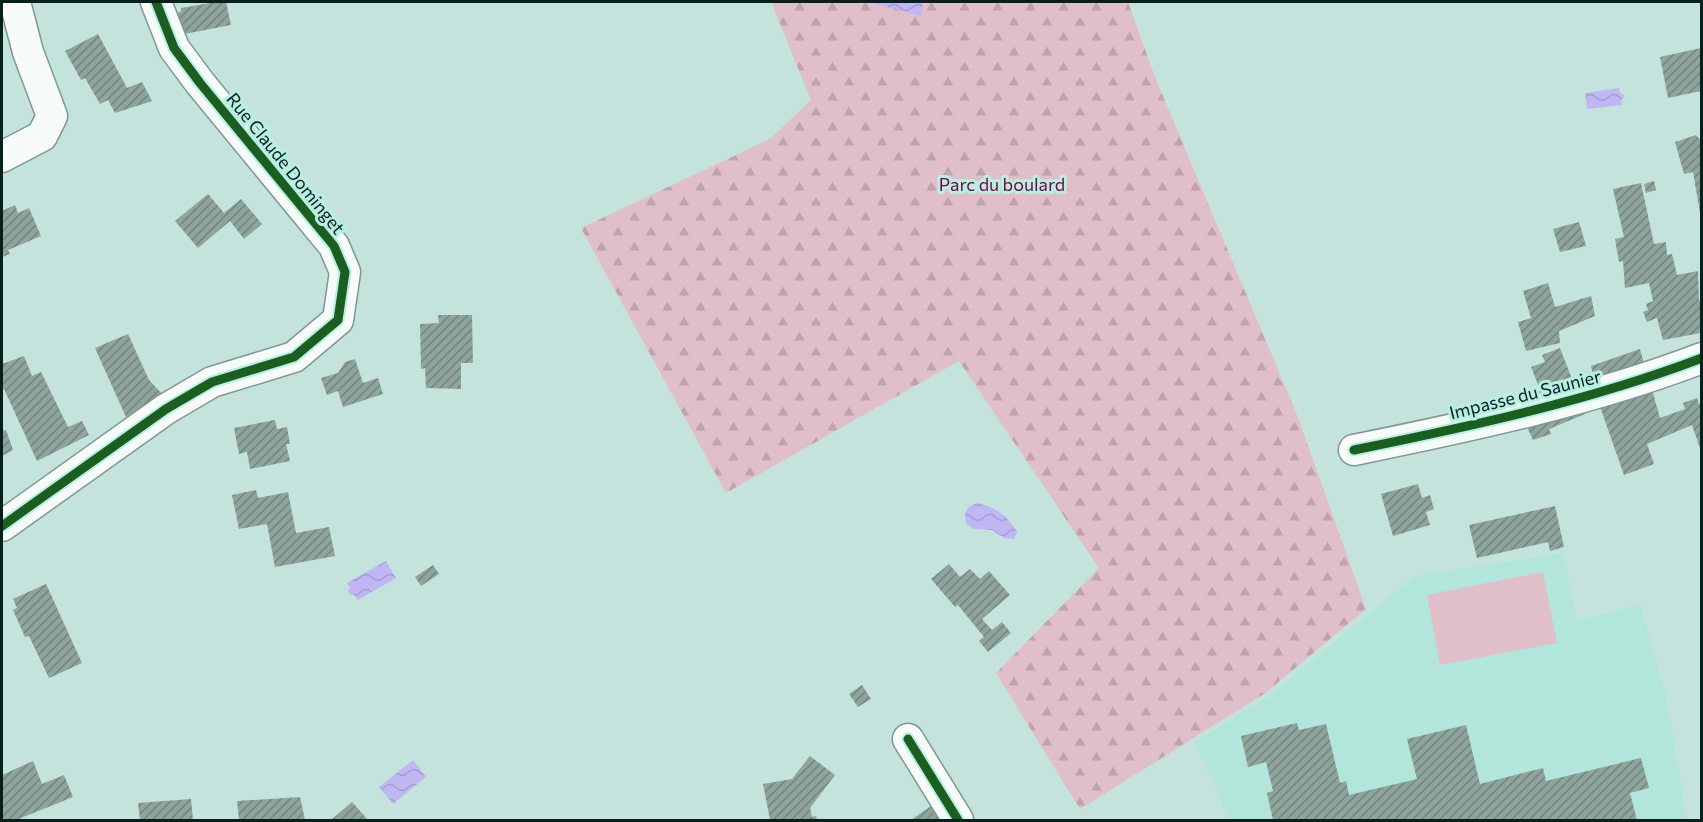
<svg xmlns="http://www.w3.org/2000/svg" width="1703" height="822" font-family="Commissioner,sans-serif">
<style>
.built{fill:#b2e6da}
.forest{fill:url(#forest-firs)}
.pitch{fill:#e0bfcb}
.water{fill:url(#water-waves)}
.building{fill:url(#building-hatch)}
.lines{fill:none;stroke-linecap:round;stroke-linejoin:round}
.street-casing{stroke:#809893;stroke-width:33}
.street{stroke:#f6fbfa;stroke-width:30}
.cycleway-casing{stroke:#b7f0e3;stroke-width:13}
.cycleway{stroke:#1b5e20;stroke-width:9}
.labels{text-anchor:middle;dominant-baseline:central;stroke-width:6;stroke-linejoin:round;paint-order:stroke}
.street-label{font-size:18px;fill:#08201b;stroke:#b7f0e3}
.park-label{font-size:18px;fill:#7b0040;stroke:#b7f0e3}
</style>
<defs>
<pattern id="forest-firs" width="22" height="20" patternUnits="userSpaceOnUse" patternTransform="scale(1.5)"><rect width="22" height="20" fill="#e0bfcb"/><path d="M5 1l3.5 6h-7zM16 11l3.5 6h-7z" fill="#bfa4ae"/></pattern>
<pattern id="water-waves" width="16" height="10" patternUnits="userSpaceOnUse" patternTransform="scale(1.5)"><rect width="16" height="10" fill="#c1b6f4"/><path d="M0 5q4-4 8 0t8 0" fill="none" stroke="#a49cd1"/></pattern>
<pattern id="building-hatch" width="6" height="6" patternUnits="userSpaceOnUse" patternTransform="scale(1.5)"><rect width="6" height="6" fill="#8ea49d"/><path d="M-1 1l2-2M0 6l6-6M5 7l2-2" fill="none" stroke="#72857f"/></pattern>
</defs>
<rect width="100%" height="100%" fill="#c4e3dc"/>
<path class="built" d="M1563 553 1577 621 1640 604 1666 695 1687 820H1230L1194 742 1267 698 1415 576Z"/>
<path class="forest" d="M771 2H1128L1155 77 1297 415 1366 609 1264 694 1080 809 996 673 1099 568 959 361 726 493 581 228 770 139 811 100Z"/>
<path class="pitch" d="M1543 572 1557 643 1440 665 1427 595Z"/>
<g class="water">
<path d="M868 2H923L921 16Z"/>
<path d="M1619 88 1620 93 1625 96 1621 100 1622 105 1587 109 1585 93Z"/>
<path d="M978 503C996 508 1007 515 1017 532L1014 539 1004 538 992 530 973 529 966 523C963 512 967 506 978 503Z"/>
<path d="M386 561 396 578 358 600 354 595 350 594 348 591 350 587 347 583Z"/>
<path d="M413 760 426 777 393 804 379 787Z"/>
</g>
<g class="building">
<path d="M216 2H226L231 25 179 35 168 15 181 12V8Z"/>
<path d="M98 34 127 88 142 82 152 101 115 113 108 100 100 104 85 78 81 80 65 51Z"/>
<path d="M1701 48V91L1668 98 1660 57Z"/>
<path d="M1696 135 1701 141 1700 213 1693 172 1684 174 1675 142Z"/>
<path d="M1654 181 1656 190 1646 193 1644 184Z"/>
<path d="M1641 183 1654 244 1666 242 1667 255 1672 254 1677 275 1698 271 1699 301 1701 300V333L1663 340 1657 318 1647 322 1643 312 1648 310 1646 304 1653 301 1649 283 1625 288 1623 261 1619 262 1615 239 1624 237 1613 189Z"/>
<path d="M208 194 224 213 241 199 262 224 244 239 230 221 198 248 175 221Z"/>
<path d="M15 205 18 213 29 208 41 236 8 250 10 254 2 257V211Z"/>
<path d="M1579 222 1586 246 1560 252 1553 229Z"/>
<path d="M1548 283 1555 307 1591 296 1595 316 1559 331 1560 343 1526 351 1518 322 1531 318 1523 291Z"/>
<path d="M438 315H472L473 363H461V389L426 388 425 368 421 369 420 324 439 323Z"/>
<path d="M128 334 149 380 164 396 156 403 126 417 95 348Z"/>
<path d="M1560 348 1572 379 1541 392 1531 367 1545 362 1542 355Z"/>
<path d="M1640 349 1646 371 1594 380 1591 366Z"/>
<path d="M24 356 32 376 41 372 68 427 82 421 89 435 37 461 4 389 2 391V364Z"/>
<path d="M355 359 363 383 378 378 383 394 343 407 338 391 327 395 321 378 338 373 345 362Z"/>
<path d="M1651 386 1660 418 1685 409 1683 403 1697 398 1699 404 1701 403V451L1692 425 1647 444 1654 464 1624 475 1598 401Z"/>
<path d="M1581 405 1585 414 1549 429 1551 434 1533 440 1527 427Z"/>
<path d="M275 420 277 429 287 427 290 444H286L290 461 250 469 247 452 239 454 234 428Z"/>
<path d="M2 426 4 431 6 430 13 450 2 456Z"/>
<path d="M1418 484 1422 498 1430 495 1434 509 1426 512 1430 525 1393 536 1381 494Z"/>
<path d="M256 490 258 498 288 492 296 533 329 527 335 556 275 567 267 524 239 529 232 495Z"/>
<path d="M1555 506 1564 547 1550 551 1548 542 1477 558 1469 525Z"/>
<path d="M949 564 960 577 970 569 980 579 989 571 1010 595 982 619 992 630 1002 622 1011 633 988 652 979 641 984 637 958 605 955 607 931 579Z"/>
<path d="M433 565 439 574 421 586 415 577Z"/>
<path d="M46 584 82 663 49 678 29 636 25 637 13 610 17 608 13 599Z"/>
<path d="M862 685 871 699 858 707 849 694Z"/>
<path d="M1297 723 1299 730 1326 724 1340 783 1346 781 1349 795 1417 779 1407 739 1466 725 1480 784 1543 768 1546 781 1641 758 1649 788 1630 793 1637 820H1273L1267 793 1273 791 1266 762 1248 767 1241 736Z"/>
<path d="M810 756 835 775 810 808 812 817 816 816 817 820H770L763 784 792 779Z"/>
<path d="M33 761 42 784 64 775 73 797 16 820H2V775Z"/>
<path d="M300 797 305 820H239L237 801Z"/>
<path d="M191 799 193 820H140L138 803Z"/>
<path d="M352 802 368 820H331Z"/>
<path d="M931 806 940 820H911Z"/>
</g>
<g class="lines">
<g class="street-casing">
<g id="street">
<path d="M2 157 42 136 52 116 28 52 15 2"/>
<path d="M1354 450C1472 426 1589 401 1702 358"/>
<path d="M2 526 166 409 212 382 294 357 338 320 345 272 334 246 200 83 174 48 156 2"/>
<path d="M908 739 958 820"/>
</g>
</g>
<use href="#street" class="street"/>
<g class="cycleway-casing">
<g id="cycleway">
<path d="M1354 450C1472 426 1589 401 1702 358"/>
<path d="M2 526 166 409 212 382 294 357 338 320 345 272 334 246 200 83 174 48 156 2"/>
<path d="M908 739 958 820"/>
</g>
</g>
<use href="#cycleway" class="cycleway"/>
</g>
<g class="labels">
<g class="street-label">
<text transform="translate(286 163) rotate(51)">Rue Claude Dominget</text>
<text transform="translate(1525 394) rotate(-14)">Impasse du Saunier</text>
</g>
<g class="park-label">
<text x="1002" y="184">Parc du boulard</text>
</g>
</g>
<rect width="1703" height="822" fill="none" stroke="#08201b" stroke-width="6"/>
</svg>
